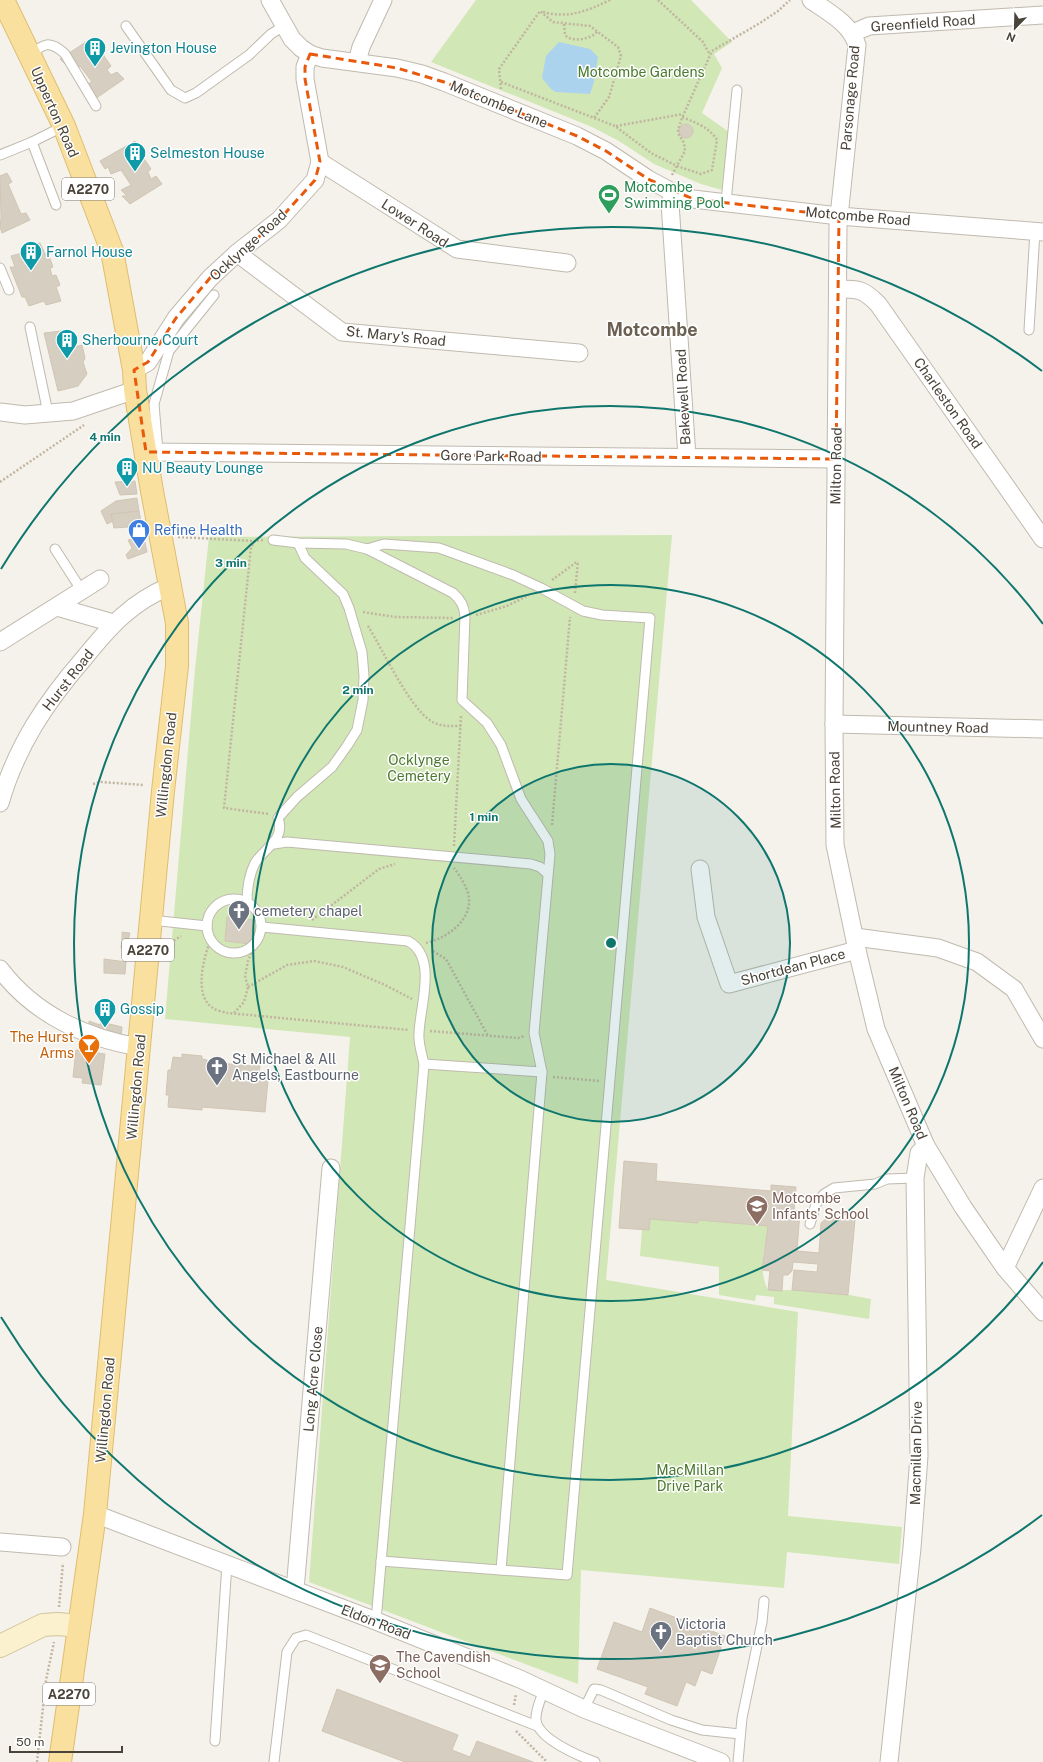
<svg xmlns="http://www.w3.org/2000/svg" width="1043" height="1762" font-family="'Public Sans',sans-serif">
<style>
.green{fill:#d1e7b6}
.water{fill:#abd3ee}
.building{fill:#d6cec1;stroke:#d1c5b4}
.lines{fill:none;stroke-linecap:round;stroke-linejoin:round}
.lane-casing{stroke:#c0baae;stroke-width:11}
.street-casing{stroke:#c0baae;stroke-width:19}
.secondary-casing{stroke:#d2c49d;stroke-width:24}
.primary-casing{stroke:#dfbd6f;stroke-width:24}
.path{stroke:#c1b5a0;stroke-width:2.5;stroke-dasharray:2 2;stroke-linecap:butt}
.lane{stroke:#fff;stroke-width:9}
.street{stroke:#fff;stroke-width:17}
.secondary{stroke:#fcf1ce;stroke-width:22}
.primary{stroke:#fae09f;stroke-width:22}
.marked{fill:none;stroke:#e8590c;stroke-width:3;stroke-dasharray:8 5;stroke-linejoin:round}
.ring{fill:none;stroke:#0f766e;stroke-width:2}
.labels{text-anchor:middle;dominant-baseline:central;stroke-width:3;stroke-linejoin:round;paint-order:stroke}
.shield{fill:#fff;stroke:#807b74;stroke-width:1}
.shield-label{font-size:13px;font-weight:bold;fill:#494339}
.street-label{font-size:14px;fill:#494339;stroke:#fff}
.culture-label{font-size:14px;fill:#0d838f;stroke:#fff;text-anchor:start}
.park-label{font-size:14px;fill:#4b792e;stroke:#fff}
.leisure-label{font-size:14px;fill:#27864d;stroke:#fff;text-anchor:start}
.shop-label{font-size:14px;fill:#366cbe;stroke:#fff;text-anchor:start}
.worship-label{font-size:14px;fill:#5b616d;stroke:#fff;text-anchor:start}
.food-label{font-size:14px;fill:#c56008;stroke:#fff;text-anchor:end}
.education-label{font-size:14px;fill:#785e54;stroke:#fff;text-anchor:start}
.district-label{font-size:18px;font-weight:bold;fill:#6b6051;stroke:#fff}
.centre{fill:#0f766e;stroke:#fff;stroke-width:2}
.ring-label{font-size:12px;text-anchor:middle;font-weight:bold;fill:#0f766e;stroke:#fff;stroke-width:3;stroke-linejoin:round;paint-order:stroke}
</style>
<rect width="100%" height="100%" fill="#f5f2eb"/>
<g class="green">
<path d="M476 0H691L732 42 714 54 722 68 702 113 729 132 722 190 701 184 654 164 619 141 592 127 431 62Z"/>
<path d="M672 535 606 1280 798 1312 788 1516 902 1527 899 1564 787 1552 784 1588 581 1570 578 1684 309 1582 350 1037 165 1019 195 669 209 537Z"/>
<path d="M650 1219 698 1223V1220L768 1226C766 1247 757 1269 768 1290 777 1291 784 1290 793 1290 819 1290 846 1294 871 1299L869 1319 774 1304V1297L756 1295 755 1301 719 1295V1267L640 1256 642 1229Z"/>
</g>
<path class="water" d="M559 42 590 49 598 57 594 82 590 94 556 92 551 89 542 78 546 56Z"/>
<g class="building">
<path d="M92 38 99 43 92 48 96 52 100 50 111 66 107 70 111 75 117 72 124 79 95 99 83 86 92 82 80 66 73 72 60 59Z"/>
<circle cx="686" cy="131" r="7"/>
<path d="M135 141 140 147 135 152 138 156 141 154 151 169 148 172 151 179 156 176 162 184 130 204 122 196H127L121 190 131 185 121 170 111 174 108 167 105 169 100 161Z"/>
<path d="M7 173 12 182 8 184 21 214 26 213 30 220 2 233 0 227 1 218 0 176Z"/>
<path d="M40 243 46 256H49L53 267 50 268 52 276 56 275 60 285 56 287 61 301 46 305 44 301 29 306 25 297H22L10 267H15L11 256 29 251 26 245Z"/>
<path d="M70 330 75 347 82 345 85 358 83 362 87 374 78 386 58 391 44 333Z"/>
<path d="M135 481 137 494 120 495 115 482Z"/>
<path d="M137 498 139 511 111 514 113 521 107 524 101 511 116 501Z"/>
<path d="M139 511 142 526 114 528 111 514Z"/>
<path d="M144 538 147 552 128 559 126 555 132 548 128 540Z"/>
<path d="M227 917 253 920 251 944 225 941Z"/>
<path d="M122 932 130 933 128 941H122Z"/>
<path d="M122 941H128V947L121 948Z"/>
<path d="M104 959 126 962 125 974 104 973Z"/>
<path d="M89 1021 100 1025 101 1022 122 1027 121 1038 89 1030Z"/>
<path d="M76 1050 105 1054 101 1085 82 1083 83 1078 73 1077Z"/>
<path d="M182 1054 202 1056V1059L207 1060V1062L252 1066V1065H260L258 1079 268 1080 265 1112 202 1107V1110L168 1107 169 1095H166L168 1070H171L173 1057 182 1058Z"/>
<path d="M624 1161 657 1164 656 1181 771 1191V1185L796 1187 794 1211H800L797 1251 819 1253 821 1223 828 1217 855 1220 848 1295 792 1290 794 1270 817 1272 818 1264 793 1262 792 1271 788 1275H783L782 1291 768 1290 770 1271 762 1270 768 1226 698 1220V1223L650 1219 649 1230 619 1228Z"/>
<path d="M650 1608 725 1636 712 1674 701 1670 695 1686 686 1682 677 1706 645 1694 648 1687 597 1669 614 1622 642 1632Z"/>
<path d="M337 1689 458 1735 452 1750 470 1757 477 1741 533 1762H405L322 1731Z"/>
</g>
<g class="lines">
<g class="lane-casing">
<g id="lane">
<path d="M126 26 171 90 185 98 196 93 249 55 271 34 284 26"/>
<path d="M30 56C43 43 50 40 65 54L96 106"/>
<path d="M0 155 32 142"/>
<path d="M726 202 737 90"/>
<path d="M56 205 32 142 64 126"/>
<path d="M0 268 9 290"/>
<path d="M30 327 48 413"/>
<path d="M1029 330 1035 231"/>
<path d="M158 452 154 404 169 351 214 295"/>
<path d="M273 540 298 543 346 544 367 549 453 593C461 600 464 606 465 616L462 700 487 723 501 745 521 799 548 841 550 854 534 1033 542 1072 501 1570"/>
<path d="M55 549 82 591"/>
<path d="M367 549 384 544 439 548 513 575 541 588 583 611 602 615 650 618 567 1575 381 1561"/>
<path d="M274 844 287 842 531 864 540 867 548 874"/>
<circle cx="234" cy="926" r="27"/>
<path d="M247 902C247 888 249 875 255 863 264 848 286 840 278 818L297 797 332 767 347 746 357 730 363 700 364 676 362 652 349 608 343 594 305 558 298 543"/>
<path d="M151 920 207 926"/>
<path d="M262 927 408 941C438 957 420 1006 419 1033 418 1043 422 1054 424 1064L376 1621"/>
<path d="M424 1064 542 1072"/>
<path d="M810 1224 816 1204 824 1194 834 1188 875 1184 887 1179 915 1178"/>
<path d="M544 1690C541 1698 535 1711 536 1720 538 1739 579 1756 595 1762"/>
<path d="M584 1709 594 1689 601 1690 671 1720 702 1730 740 1734"/>
<path d="M215 1741 227 1564"/>
<path d="M274 1762 287 1652 296 1638 306 1635 537 1726"/>
<path d="M738 1762 742 1718 762 1622 764 1601"/>
</g>
</g>
<g class="street-casing">
<g id="street">
<path d="M270 0 292 39 301 48 310 54 322 58 397 68 422 74 444 82 577 136 606 151 648 179 674 193 693 199 839 216 1043 232"/>
<path d="M811 0C829 13 850 23 857 45L838 226 834 724 835 845 857 950 876 1029 926 1146 963 1207 1005 1268 1043 1312"/>
<path d="M853 33 869 26 1043 15"/>
<path d="M357 62 361 47 383 0"/>
<path d="M320 162 457 249 567 263"/>
<path d="M674 193 670 203 687 457"/>
<path d="M237 253 342 332 579 353"/>
<path d="M838 289C859 289 863 289 878 304L1043 539"/>
<path d="M134 370 148 362 176 318 210 278 237 253 279 220 315 180 320 162 305 79V67L310 54"/>
<path d="M0 412 25 415 73 411 135 390"/>
<path d="M146 452 836 459"/>
<path d="M57 607 113 623"/>
<path d="M0 642 100 579"/>
<path d="M834 724 1043 729"/>
<path d="M0 803C17 745 46 702 85 657 111 625 132 602 170 586"/>
<path d="M700 869 706 917 729 984 857 950"/>
<path d="M855 937 938 948 977 962 1014 989 1043 1039"/>
<path d="M0 969C34 1014 85 1038 139 1047"/>
<path d="M1005 1268 1043 1188"/>
<path d="M95 1514 376 1621 520 1679 584 1709 721 1762"/>
<path d="M0 1542 62 1547"/>
<path d="M295 1590 331 1168"/>
<path d="M889 1762 912 1548 919 1456 915 1178 919 1153 926 1146"/>
</g>
</g>
<g class="secondary-casing">
<path id="secondary" d="M0 1646 43 1625 58 1624 79 1626"/>
</g>
<g class="primary-casing">
<path id="primary" d="M3 0 64 126 112 251 134 370 135 390 152 491 177 623V666L163 791 95 1514 60 1762"/>
</g>
<g class="path">
<path d="M658 0 703 42 710 55"/>
<path d="M543 12C568 19 587 11 610 0"/>
<path d="M564 24 565 35C572 43 591 39 597 32"/>
<path d="M501 82 615 126 651 153 677 166 701 174 712 170 717 140C710 128 695 122 682 117"/>
<path d="M501 89 499 69 540 11 553 22 590 26 618 47 621 56 609 97 594 118"/>
<path d="M616 126 683 114"/>
<path d="M672 175 685 151 684 143 679 135 678 130 682 118 712 51 760 23 778 11 790 0"/>
<path d="M0 482 84 425"/>
<path d="M178 537 254 541"/>
<path d="M263 540 255 541 251 547 224 808 269 814"/>
<path d="M552 580 578 561"/>
<path d="M575 593 578 561"/>
<path d="M363 612 395 617 453 618"/>
<path d="M476 615 507 606 529 595"/>
<path d="M368 626C383 650 409 707 431 721 440 727 450 726 461 726"/>
<path d="M93 784 101 782 144 785"/>
<path d="M552 825 570 617"/>
<path d="M454 846 461 715"/>
<path d="M312 920 379 869 395 864"/>
<path d="M211 939C204 956 193 996 213 1008 217 1011 224 1012 228 1013L409 1030"/>
<path d="M426 943C447 938 475 919 468 893 465 884 460 876 454 868"/>
<path d="M167 945 181 936"/>
<path d="M433 951 446 959 488 1036"/>
<path d="M248 987 287 965 314 961 343 967 385 985 412 999"/>
<path d="M234 1013 244 1002 248 987 245 976 248 961 255 944"/>
<path d="M430 1031 518 1038 524 1036"/>
<path d="M553 1077 600 1081"/>
<path d="M59 1607 63 1563"/>
<path d="M514 1705 516 1694"/>
<path d="M516 1731 547 1762"/>
<path d="M37 1762 46 1680 54 1642"/>
</g>
<use href="#lane" class="lane"/>
<use href="#street" class="street"/>
<use href="#secondary" class="secondary"/>
<use href="#primary" class="primary"/>
</g>
<path class="marked" d="M310 54 397 68 444 82 577 136 606 151 648 179 693 199 839 216 836 459 146 452 134 370 148 362 176 318 210 278 279 220 315 180 320 162 305 79V67Z"/>
<circle cx="611" cy="943" r="179" fill="#0f766e" fill-opacity=".12"/>
<g class="ring">
<circle cx="611" cy="943" r="179"/>
<circle cx="611" cy="943" r="358"/>
<path d="M1043 1262A537 537 0 1 1 1043 624"/>
<path d="M1042 1515A716 716 0 0 1 1 1317M1 569A716 716 0 0 1 1042 371"/>
</g>
<defs>
<g id="building-pin" transform="scale(1.15)"><path d="M0 17L-7.5 6A9.5 9.5 0 1 1 7.5 6Z" fill="#0f9aa8" stroke="#fff"/><path d="M-4-6H4V6H1V3H-1V6H-4ZM-2.5-4.3h1.7v1.8h-1.7ZM.8-4.3h1.7v1.8H.8ZM-2.5-1h1.7V.8h-1.7ZM.8-1h1.7V.8H.8Z" fill="#fff"/></g>
<g id="stadium-pin" transform="scale(1.15)"><path d="M0 17L-7.5 6A9.5 9.5 0 1 1 7.5 6Z" fill="#2e9e5b" stroke="#fff"/><path d="M0-5a6.5 5 0 1 0 0 10a6.5 5 0 1 0 0-10ZM-3.5-1.8h7v3.6h-7Z" fill="#fff"/></g>
<g id="shop-pin" transform="scale(1.15)"><path d="M0 17L-7.5 6A9.5 9.5 0 1 1 7.5 6Z" fill="#3f7fe0" stroke="#fff"/><path d="M-5-2.5h2.3a2.7 3.5 0 0 1 5.4 0H5L5.5 6h-11ZM-1.5-2.5h3a1.5 2.3 0 0 0-3 0Z" fill="#fff"/></g>
<g id="church-pin" transform="scale(1.15)"><path d="M0 17L-7.5 6A9.5 9.5 0 1 1 7.5 6Z" fill="#6b7280" stroke="#fff"/><path d="M-1.2-6h2.4v3.5h3.3v2.4h-3.3V6h-2.4V-.1h-3.3v-2.4h3.3Z" fill="#fff"/></g>
<g id="bar-pin" transform="scale(1.15)"><path d="M0 17L-7.5 6A9.5 9.5 0 1 1 7.5 6Z" fill="#e8710a" stroke="#fff"/><path d="M-6-5H6L.8 .8V4.5H3.5V6h-7V4.5H-.8V.8Z" fill="#fff"/></g>
<g id="school-pin" transform="scale(1.15)"><path d="M0 17L-7.5 6A9.5 9.5 0 1 1 7.5 6Z" fill="#8d6e63" stroke="#fff"/><path d="M0-5L7-2L0 1L-7-2ZM-4 1L0 2.5L4 1V4Q0 6-4 4Z" fill="#fff"/></g>
</defs>
<g fill-rule="evenodd">
<use href="#building-pin" x="95" y="48"/>
<use href="#building-pin" x="135" y="153"/>
<use href="#stadium-pin" x="609" y="195"/>
<use href="#building-pin" x="31" y="252"/>
<use href="#building-pin" x="67" y="340"/>
<use href="#building-pin" x="127" y="468"/>
<use href="#shop-pin" x="139" y="530"/>
<use href="#church-pin" x="239" y="911"/>
<use href="#building-pin" x="105" y="1009"/>
<use href="#bar-pin" x="89" y="1045"/>
<use href="#church-pin" x="217" y="1067"/>
<use href="#school-pin" x="757" y="1206"/>
<use href="#church-pin" x="661" y="1632"/>
<use href="#school-pin" x="380" y="1665"/>
</g>
<g class="labels">
<g class="shield">
<rect x="62" y="178" width="52" height="22" rx="3"/>
<rect x="122" y="939" width="52" height="22" rx="3"/>
<rect x="43" y="1683" width="52" height="22" rx="3"/>
</g>
<g class="shield-label">
<text x="88" y="189">A2270</text>
<text x="148" y="950">A2270</text>
<text x="69" y="1694">A2270</text>
</g>
<g class="street-label">
<text transform="translate(923 23) rotate(-4)">Greenfield Road</text>
<text transform="translate(850 98) rotate(-85)">Parsonage Road</text>
<text transform="translate(499 104) rotate(22)">Motcombe Lane</text>
<text transform="translate(55 112) rotate(66)">Upperton Road</text>
<text transform="translate(858 216) rotate(5)">Motcombe Road</text>
<text transform="translate(415 223) rotate(33)">Lower Road</text>
<text transform="translate(248 245) rotate(-42)">Ocklynge Road</text>
<text transform="translate(396 336) rotate(6)">St. Mary's Road</text>
<text transform="translate(683 397) rotate(-93)">Bakewell Road</text>
<text transform="translate(948 403) rotate(55)">Charleston Road</text>
<text transform="translate(491 456) rotate(1)">Gore Park Road</text>
<text transform="translate(836 466) rotate(-89)">Milton Road</text>
<text transform="translate(68 680) rotate(-52)">Hurst Road</text>
<text transform="translate(938 727) rotate(1)">Mountney Road</text>
<text transform="translate(166 765) rotate(-84)">Willingdon Road</text>
<text transform="translate(835 790) rotate(-91)">Milton Road</text>
<text transform="translate(793 967) rotate(-15)">Shortdean Place</text>
<text transform="translate(136 1087) rotate(-85)">Willingdon Road</text>
<text transform="translate(908 1103) rotate(67)">Milton Road</text>
<text transform="translate(313 1379) rotate(-85)">Long Acre Close</text>
<text transform="translate(105 1410) rotate(-85)">Willingdon Road</text>
<text transform="translate(916 1453) rotate(-89)">Macmillan Drive</text>
<text transform="translate(376 1622) rotate(21)">Eldon Road</text>
</g>
<g class="culture-label">
<text x="110" y="48">Jevington House</text>
<text x="150" y="153">Selmeston House</text>
<text x="46" y="252">Farnol House</text>
<text x="82" y="340">Sherbourne Court</text>
<text x="142" y="468">NU Beauty Lounge</text>
<text x="120" y="1009">Gossip</text>
</g>
<g class="park-label">
<text x="641" y="72">Motcombe Gardens</text>
<text x="419" y="760">Ocklynge<tspan x="419" dy="16">Cemetery</tspan></text>
<text x="690" y="1470">MacMillan<tspan x="690" dy="16">Drive Park</tspan></text>
</g>
<g class="leisure-label">
<text x="624" y="187">Motcombe<tspan x="624" dy="16">Swimming Pool</tspan></text>
</g>
<g class="shop-label">
<text x="154" y="530">Refine Health</text>
</g>
<g class="worship-label">
<text x="254" y="911">cemetery chapel</text>
<text x="232" y="1059">St Michael &amp; All<tspan x="232" dy="16">Angels, Eastbourne</tspan></text>
<text x="676" y="1624">Victoria<tspan x="676" dy="16">Baptist Church</tspan></text>
</g>
<g class="food-label">
<text x="74" y="1037">The Hurst<tspan x="74" dy="16">Arms</tspan></text>
</g>
<g class="education-label">
<text x="772" y="1198">Motcombe<tspan x="772" dy="16">Infants' School</tspan></text>
<text x="396" y="1657">The Cavendish<tspan x="396" dy="16">School</tspan></text>
</g>
<g class="district-label">
<text x="652" y="329">Motcombe</text>
</g>
</g>
<circle cx="611" cy="943" r="6" class="centre"/>
<g class="ring-label">
<text x="105" y="441">4 min</text>
<text x="231" y="567">3 min</text>
<text x="358" y="694">2 min</text>
<text x="484" y="821">1 min</text>
</g>
<g transform="translate(1015 28) rotate(203)" stroke="#ffffff" stroke-width="3" paint-order="stroke">
<path d="M0-3L7 15L0 10L-7 15Z" fill="#494339"/>
<text y="-6" font-size="11" font-weight="bold" text-anchor="middle" fill="#494339">N</text>
</g>
<path d="M10 1746v6h112v-6" fill="none" stroke="#494339" stroke-width="2"/>
<text x="16" y="1746" font-size="12" fill="#494339" stroke="#ffffff" stroke-width="3" paint-order="stroke">50 m</text>
</svg>
